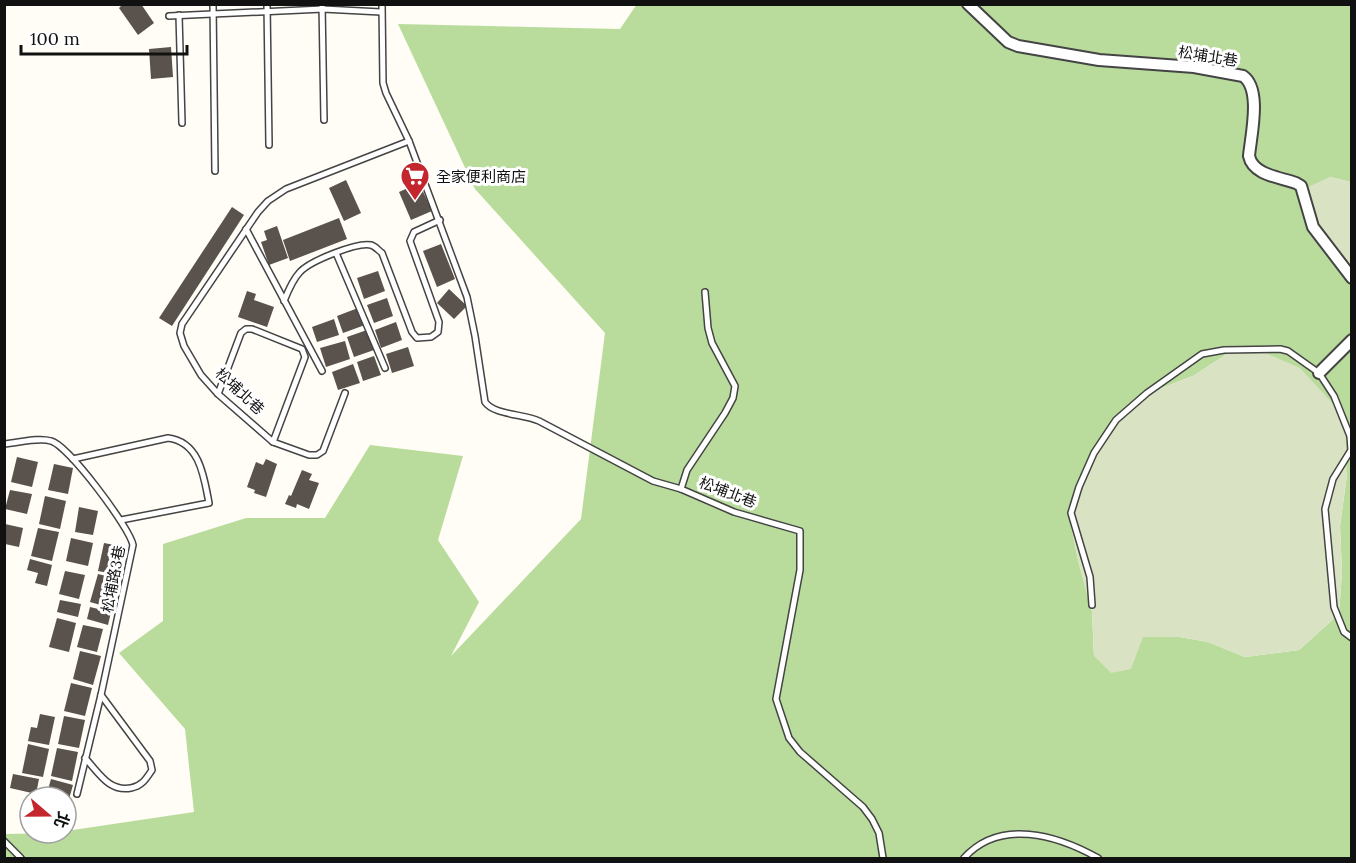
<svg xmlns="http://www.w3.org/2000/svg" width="1356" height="863" font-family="Lora,'Noto Sans TC',serif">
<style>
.forest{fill:#b9dc9c;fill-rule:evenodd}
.cemetery{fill:#d9e3c4}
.building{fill:#5a524d}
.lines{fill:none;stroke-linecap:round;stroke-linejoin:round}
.lane-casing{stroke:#444;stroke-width:8}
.street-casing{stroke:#444;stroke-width:14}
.lane{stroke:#fff;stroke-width:5}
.street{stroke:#fff;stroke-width:10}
.labels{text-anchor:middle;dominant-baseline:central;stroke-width:6;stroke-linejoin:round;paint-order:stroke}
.street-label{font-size:15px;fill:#111;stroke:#fff}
.poi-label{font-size:15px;fill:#111;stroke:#fff;text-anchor:start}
</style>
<rect width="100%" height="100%" fill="#fffdf5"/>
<path class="forest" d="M637 4 1351 5V182L1330 177 1351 272V858H5L4 834 66 833V831L194 812 185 729 119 653 163 621V544L246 518H325L370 445 463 456 438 540 479 602 451 656 581 519 605 333 475 189 398 24 620 29ZM1230 352 1347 475 1340 526 1342 572 1339 614 1299 650 1245 657 1208 642 1180 637H1143L1094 656 1092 612 1078 560 1069 516 1088 468 1117 415 1151 392 1193 376Z"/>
<g class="cemetery">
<path d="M1330 177 1351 182V272L1311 221 1308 187Z"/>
<path d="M1261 351 1300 368 1345 417 1347 475 1340 526 1342 572 1339 614 1299 650 1245 657 1208 642 1180 637H1143L1131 669 1111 673 1094 656 1092 612 1078 560 1069 516 1088 468 1117 415 1151 392 1193 376 1230 352Z"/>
</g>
<g class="building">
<path d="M123 4H141L154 23 138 35 119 8Z"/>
<path d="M171 47 173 77 151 79 149 49Z"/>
<path d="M346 180 361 213 344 221 329 188Z"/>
<path d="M419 183 432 211 411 220 399 192Z"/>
<path d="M232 207 244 215 172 326 159 318Z"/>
<path d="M339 218 347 239 290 261 283 240Z"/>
<path d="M277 226 288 258 269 265 261 242 267 240 264 231Z"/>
<path d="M441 244 455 279 437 287 423 251Z"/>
<path d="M378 271 385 291 364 299 357 278Z"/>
<path d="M449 289 467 306 454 319 437 303Z"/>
<path d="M247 291 256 294 254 300 274 307 267 327 238 317Z"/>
<path d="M387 298 393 316 374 323 367 305Z"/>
<path d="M358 308 365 325 343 333 337 316Z"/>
<path d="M334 319 339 335 317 342 312 327Z"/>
<path d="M396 322 402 340 381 348 375 330Z"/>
<path d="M367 330 374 350 354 357 347 337Z"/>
<path d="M345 341 350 359 326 367 320 348Z"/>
<path d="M408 347 414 366 392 373 386 354Z"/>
<path d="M374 356 381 375 363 381 357 362Z"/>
<path d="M353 364 360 383 338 390 332 372Z"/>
<path d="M17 457 38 462 32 487 11 482Z"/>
<path d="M266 459 277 464 266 497 254 493 255 490 247 487 256 462 263 465Z"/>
<path d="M54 464 73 468 68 494 48 490Z"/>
<path d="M302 470 312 474 309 480 319 483 309 509 297 504 296 508 285 504 289 495 291 496Z"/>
<path d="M10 490 32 494 27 514 5 509Z"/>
<path d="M45 496 66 501 60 529 39 524Z"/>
<path d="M79 507 98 511 93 535 75 532Z"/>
<path d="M5 524 23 528 19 547 5 544Z"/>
<path d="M38 528 59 532 52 561 31 556Z"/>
<path d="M71 538 93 543 88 566 66 561Z"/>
<path d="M104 543 125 547 119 575 98 571Z"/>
<path d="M30 559 52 565 47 586 35 583 38 573 27 570Z"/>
<path d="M65 571 85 575 79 599 59 594Z"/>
<path d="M98 574 118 579 111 608 90 602Z"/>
<path d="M60 600 81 604 78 617 57 612Z"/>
<path d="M90 607 111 612 108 625 87 619Z"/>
<path d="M57 618 76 623 69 652 49 647Z"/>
<path d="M83 625 103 629 97 652 77 647Z"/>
<path d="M80 651 101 656 93 685 73 679Z"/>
<path d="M71 683 92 688 85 716 64 711Z"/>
<path d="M40 714 55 717 49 745 28 741 31 727 37 728Z"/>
<path d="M64 716 85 720 79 748 58 744Z"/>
<path d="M28 744 49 749 43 777 22 773Z"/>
<path d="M57 748 78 752 72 781 51 776Z"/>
<path d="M13 774 39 779 36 794 10 788Z"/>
<path d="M51 779 73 785 69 799 47 793Z"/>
</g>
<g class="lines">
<g class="lane-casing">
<g id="lane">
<path d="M213 4 215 171"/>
<path d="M267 4 269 145"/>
<path d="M322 4 324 120"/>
<path d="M382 4 383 83 386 93 409 141 467 297 475 336 485 402C494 415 524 414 539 421L653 481 681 489 734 512 800 531V570L776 699 789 738 800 752 863 807 872 819 879 833 883 858"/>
<path d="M179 15 182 123"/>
<path d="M169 16 323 9 381 12"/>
<path d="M246 229 322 371"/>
<path d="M336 253 385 368"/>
<path d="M284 301C288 291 293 279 300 272 310 261 357 242 371 245 375 246 378 250 382 253L412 332 417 338 431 337 438 332 439 322 410 241 414 232 440 220"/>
<path d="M345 393 323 451 317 455H309L273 442 218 394 201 375 184 346 180 333 182 324 258 212 268 201 286 189 409 141"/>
<path d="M218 394 241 333 246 329H252L302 349 305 357 273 442"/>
<path d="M4 444C18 443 38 437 51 441 68 445 130 528 133 545L101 695 77 794"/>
<path d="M73 459 168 438C200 442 204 477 209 503L121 520"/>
<path d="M681 489 687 470 725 413 733 398 735 386 712 343 708 328 705 292"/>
<path d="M1092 605 1090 577 1071 513 1079 487 1094 453 1116 420 1147 393 1202 354 1224 350 1280 349 1288 351 1319 373 1334 396 1350 436 1351 450 1333 479 1325 509 1334 607 1344 632 1352 638"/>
<path d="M85 758C99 773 109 792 131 788 142 786 146 779 152 770L150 761 101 695"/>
<path d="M4 841 21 858"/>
<path d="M964 858C1000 818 1057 835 1098 858"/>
</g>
</g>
<g class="street-casing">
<g id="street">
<path d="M968 4 1008 42 1018 46 1099 60 1194 67 1243 76C1262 89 1251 135 1249 156 1253 175 1279 177 1296 183L1301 186 1313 227 1352 278"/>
<path d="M1319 373 1352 340"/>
</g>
</g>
<use href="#lane" class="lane"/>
<use href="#street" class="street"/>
</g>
<defs>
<g id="supermarket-pin" transform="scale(1.5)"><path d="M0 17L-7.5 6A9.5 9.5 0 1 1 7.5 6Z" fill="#c4262e" stroke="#fff"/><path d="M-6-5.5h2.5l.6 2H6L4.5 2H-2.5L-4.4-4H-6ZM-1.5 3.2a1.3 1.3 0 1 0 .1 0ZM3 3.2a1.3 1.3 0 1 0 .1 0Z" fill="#fff"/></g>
</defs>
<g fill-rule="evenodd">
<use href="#supermarket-pin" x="415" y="176"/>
</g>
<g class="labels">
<g class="street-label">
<text transform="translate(1208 56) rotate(9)">松埔北巷</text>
<text transform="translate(240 391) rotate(43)">松埔北巷</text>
<text transform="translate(728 492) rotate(21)">松埔北巷</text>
<text transform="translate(113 579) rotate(-79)">松埔路3巷</text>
</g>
<g class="poi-label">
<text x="436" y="176">全家便利商店</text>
</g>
</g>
<rect width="1356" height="863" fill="none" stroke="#111111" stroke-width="12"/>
<g transform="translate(48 815) rotate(110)"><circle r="28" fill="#ffffff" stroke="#a0a0a0" stroke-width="1.5"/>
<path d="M0-4.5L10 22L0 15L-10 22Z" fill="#c4262e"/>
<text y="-9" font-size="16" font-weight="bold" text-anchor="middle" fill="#111111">北</text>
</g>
<path d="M21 45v9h166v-9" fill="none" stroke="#111111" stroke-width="3"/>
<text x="30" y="45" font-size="18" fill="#111111" stroke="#ffffff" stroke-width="4.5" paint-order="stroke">100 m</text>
</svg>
